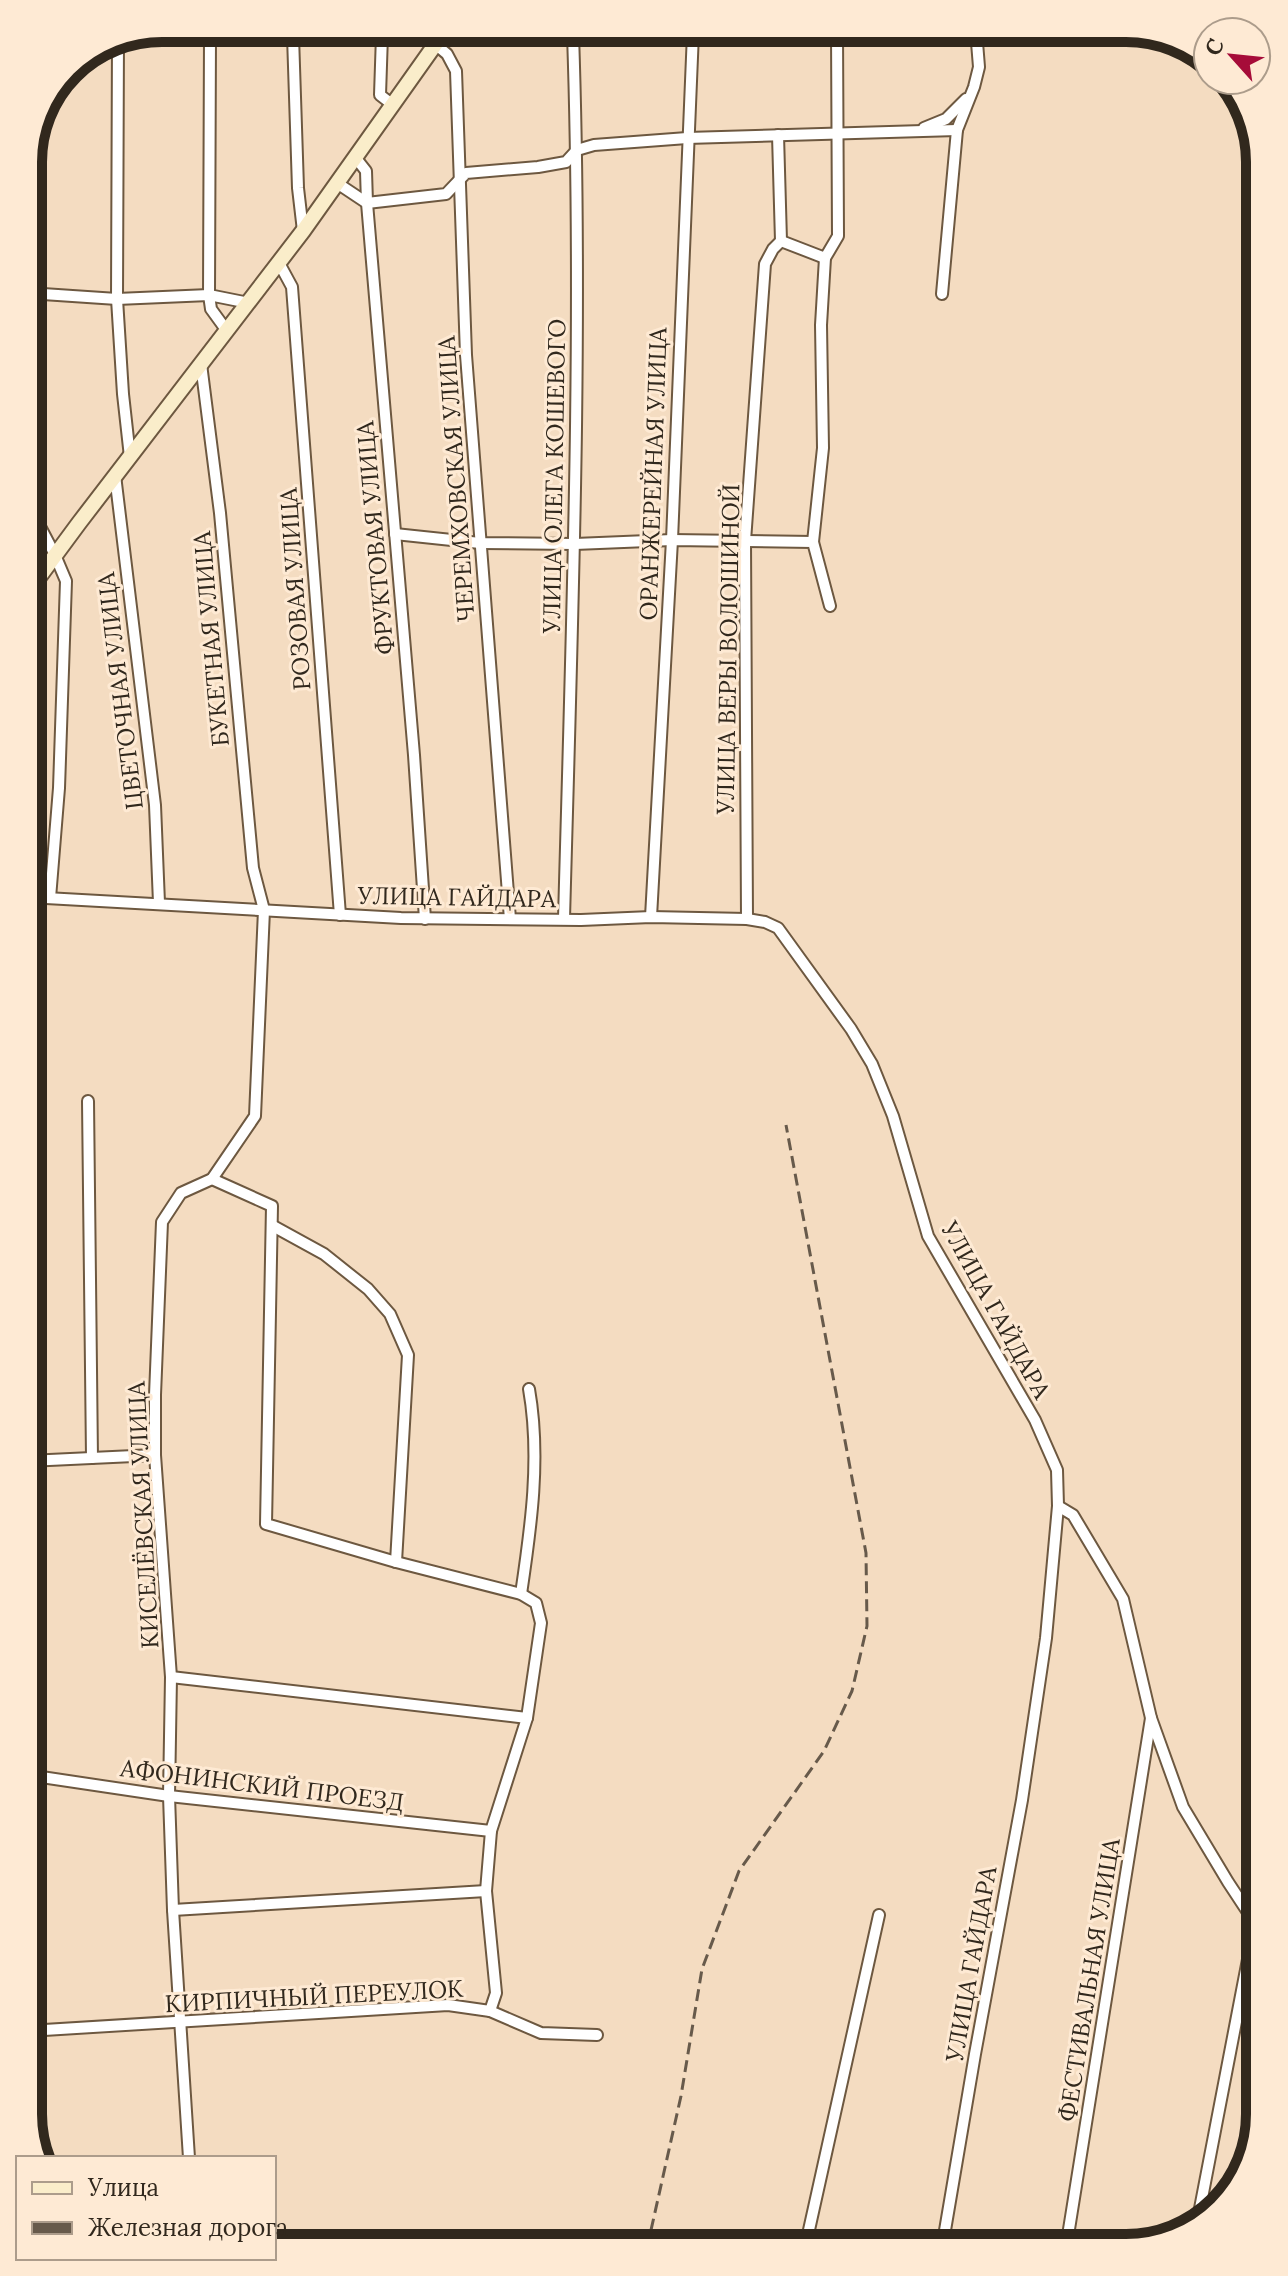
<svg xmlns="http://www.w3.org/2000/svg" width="1288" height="2276" font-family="Lora,serif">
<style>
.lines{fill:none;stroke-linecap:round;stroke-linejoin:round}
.minor-casing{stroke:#6d5840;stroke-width:14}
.secondary-casing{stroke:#6d5840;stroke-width:18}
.minor{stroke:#fff;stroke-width:10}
.secondary{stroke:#faedca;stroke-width:14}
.rail{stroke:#675a4b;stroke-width:3;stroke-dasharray:12 6;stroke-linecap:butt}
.labels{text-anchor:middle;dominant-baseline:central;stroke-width:6;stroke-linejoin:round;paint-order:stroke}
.street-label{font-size:24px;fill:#31281d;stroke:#feead4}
.rim{fill:none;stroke:#31281d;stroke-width:10}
</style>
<rect width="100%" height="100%" fill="#f4dcc1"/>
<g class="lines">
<g class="minor-casing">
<g id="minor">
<path d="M382 35 380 95 393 105"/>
<path d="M293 36 298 188 303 231"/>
<path d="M210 37 209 295 211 309 227 331"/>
<path d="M118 38 117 299 123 394 130 457"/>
<path d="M435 44 447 54 456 71 466 355 510 919"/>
<path d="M924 128 946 119 966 99"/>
<path d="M778 135 781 241 825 258"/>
<path d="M355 157 366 171 367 203 414 755 425 919"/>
<path d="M337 183 367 203 446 194 466 173 538 167 566 162 577 150 594 145 687 138 957 130"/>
<path d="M279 263 292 287 340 915"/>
<path d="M28 293 117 299 209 295 249 303"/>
<path d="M942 294 957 130 974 87 979 67 976 30"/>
<path d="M28 440 29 495 36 519 55 555 66 581 59 788 50 898"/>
<path d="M115 475 155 805 159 903"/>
<path d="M395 534 480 543 575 544 672 540 813 542 830 606"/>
<path d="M813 542 823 448 821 325 825 258 838 236 837 31"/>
<path d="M28 897 401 918 581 920 651 917 747 919 765 922 778 928 851 1029 872 1064 893 1116 928 1236 1035 1420 1057 1470 1058 1506 1046 1638 1022 1800 975 2054 942 2248"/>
<path d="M651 917 672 540 693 33"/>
<path d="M564 919C572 624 583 329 573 34"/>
<path d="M747 919 745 541 765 264 773 249 781 241"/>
<path d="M88 1101 92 1458"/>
<path d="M212 1179 272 1206 266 1524 396 1562 521 1594 536 1603 541 1623 527 1718 491 1831 486 1891 496 1993 490 2011"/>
<path d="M273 1226 324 1254 368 1289 390 1314 408 1355 396 1562"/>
<path d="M28 1461 155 1455"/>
<path d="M1058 1506 1073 1515 1123 1599 1151 1718 1183 1807 1228 1882 1255 1923 1260 1927"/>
<path d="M521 1594C531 1527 541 1457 529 1389"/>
<path d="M171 1677 527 1718"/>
<path d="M28 1775 169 1796 491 1831"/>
<path d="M173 1910 486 1891"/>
<path d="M28 2031 448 2005 490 2011 541 2033 597 2035"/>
<path d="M189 2158 173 1910 169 1796 171 1677 155 1455V1395L162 1222 181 1193 212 1179 255 1116 264 910 253 868 220 513 201 364"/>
<path d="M1197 2224 1255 1923"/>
<path d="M805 2248 879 1915"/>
<path d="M1066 2248 1151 1718"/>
</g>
</g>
<g class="secondary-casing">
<path id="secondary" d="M28 592 79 523 303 231 442 35"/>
</g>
<use href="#minor" class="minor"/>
<use href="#secondary" class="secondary"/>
<path class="rail" d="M647 2248 681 2096 702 1969 739 1871 824 1751 852 1691 867 1626 866 1553 786 1125"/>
</g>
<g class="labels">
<g class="street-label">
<text transform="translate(653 474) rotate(-88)">ОРАНЖЕРЕЙНАЯ УЛИЦА</text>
<text transform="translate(554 476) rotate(-89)">УЛИЦА ОЛЕГА КОШЕВОГО</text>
<text transform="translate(456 479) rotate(-94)">ЧЕРЕМХОВСКАЯ УЛИЦА</text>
<text transform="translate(375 538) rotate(-95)">ФРУКТОВАЯ УЛИЦА</text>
<text transform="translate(295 589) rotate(-94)">РОЗОВАЯ УЛИЦА</text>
<text transform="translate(211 639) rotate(-95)">БУКЕТНАЯ УЛИЦА</text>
<text transform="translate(728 649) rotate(-89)">УЛИЦА ВЕРЫ ВОЛОШИНОЙ</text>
<text transform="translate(120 691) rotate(-97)">ЦВЕТОЧНАЯ УЛИЦА</text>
<text transform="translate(457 897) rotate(1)">УЛИЦА ГАЙДАРА</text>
<text transform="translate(996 1310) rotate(61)">УЛИЦА ГАЙДАРА</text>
<text transform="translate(143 1515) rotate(-93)">КИСЕЛЁВСКАЯ УЛИЦА</text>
<text transform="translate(262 1785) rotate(7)">АФОНИНСКИЙ ПРОЕЗД</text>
<text transform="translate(971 1964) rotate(-80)">УЛИЦА ГАЙДАРА</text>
<text transform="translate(1089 1980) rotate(-81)">ФЕСТИВАЛЬНАЯ УЛИЦА</text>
<text transform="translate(314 1996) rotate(-3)">КИРПИЧНЫЙ ПЕРЕУЛОК</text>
</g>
</g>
<path d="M0 0H1288V2276H0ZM162 42H1126A120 120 0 0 1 1246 162V2114A120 120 0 0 1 1126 2234H162A120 120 0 0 1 42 2114V162A120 120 0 0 1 162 42Z" fill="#feead4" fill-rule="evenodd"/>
<path class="rim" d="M162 42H1126A120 120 0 0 1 1246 162V2114A120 120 0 0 1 1126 2234H162A120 120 0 0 1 42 2114V162A120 120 0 0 1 162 42Z"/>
<rect x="16" y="2156" width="260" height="104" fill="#feead4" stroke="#ac9c8b" stroke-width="2"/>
<rect x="32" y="2182" width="40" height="12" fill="#faedca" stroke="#ac9c8b" stroke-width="2"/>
<text x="88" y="2196" font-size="24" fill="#31281d">Улица</text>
<rect x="32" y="2222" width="40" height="12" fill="#675a4b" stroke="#ac9c8b" stroke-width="2"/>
<text x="88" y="2236" font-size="24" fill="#31281d">Железная дорога</text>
<g transform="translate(1232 56) rotate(297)"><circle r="38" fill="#feead4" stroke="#ac9c8b" stroke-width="2"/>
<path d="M0-6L14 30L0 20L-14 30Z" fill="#a60c39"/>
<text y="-12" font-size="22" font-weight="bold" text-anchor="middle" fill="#31281d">С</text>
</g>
</svg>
